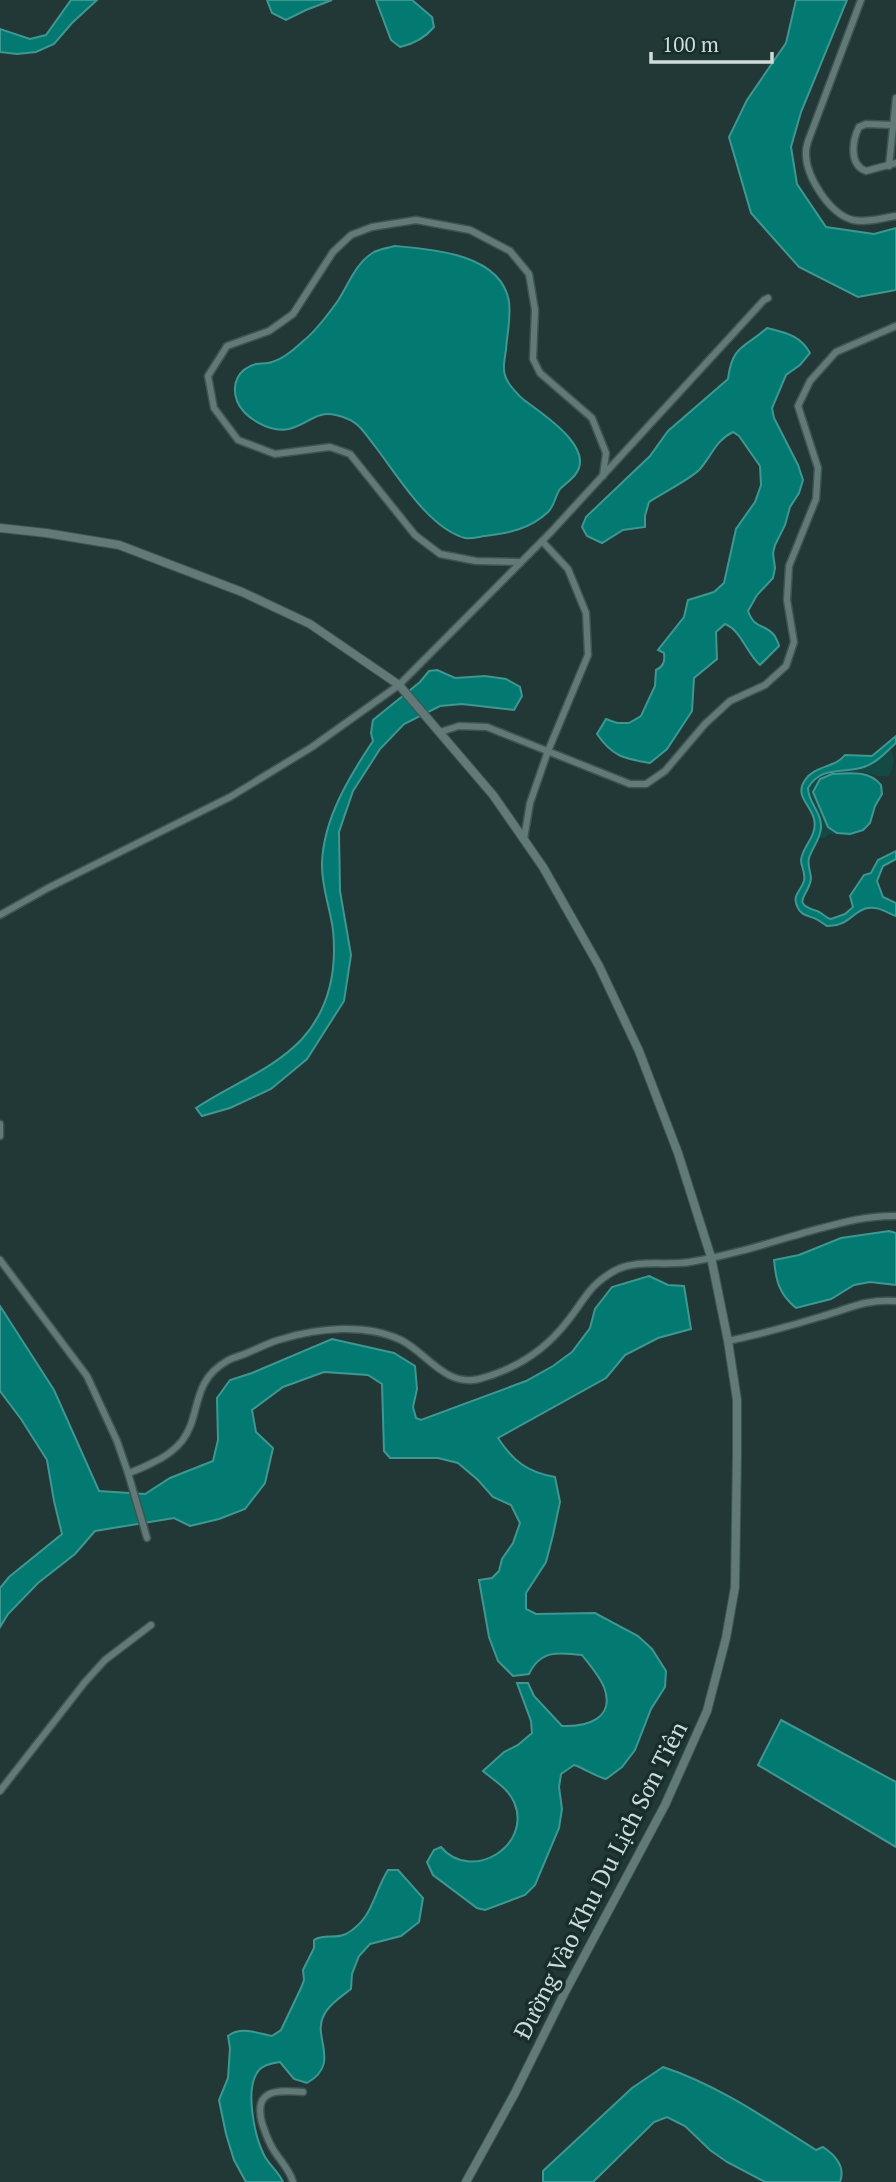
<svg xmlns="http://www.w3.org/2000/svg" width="896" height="2182" font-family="'PT Serif',serif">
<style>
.green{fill:#144a45}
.water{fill:#027a72;stroke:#3f9791;stroke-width:2}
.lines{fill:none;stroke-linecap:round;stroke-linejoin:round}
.minor-casing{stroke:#3f5452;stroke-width:9}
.tertiary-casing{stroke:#3f5452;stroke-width:10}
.minor{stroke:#617a77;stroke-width:6}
.tertiary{stroke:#617a77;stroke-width:8}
.labels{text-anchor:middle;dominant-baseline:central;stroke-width:7;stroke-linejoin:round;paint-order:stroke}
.street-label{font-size:24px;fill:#cedcda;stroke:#172e2c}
</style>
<rect width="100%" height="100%" fill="#213836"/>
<path class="green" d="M890 749C896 756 894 770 888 776H877L859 771 858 773 838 774 814 796C827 817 825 836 855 833V836L830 834 824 838H819L821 828 820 816 809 797 808 788 810 784 827 772 857 769 871 764Z"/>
<g class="water">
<path d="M71 0H97L72 23 54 44 36 52 17 54 0 52V29L30 39 46 35Z"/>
<path d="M267 0H332L306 10 286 20 272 13Z"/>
<path d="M376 0H412L432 17 434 27C425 38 413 44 400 47L391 40Z"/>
<path d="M796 0H847L801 112 791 147 797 184 826 227 874 234 896 228V290L858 297 799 267 751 213 729 137 747 100 786 43Z"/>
<path d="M395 246C432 249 502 254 509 302 511 319 507 334 506 350 504 363 501 373 510 385 514 390 519 396 524 400 541 413 597 448 575 475 571 480 565 484 560 489 555 496 555 505 548 512 530 529 509 533 485 536 478 537 471 539 465 538 428 528 396 473 374 445 367 436 359 423 348 419 316 406 315 422 289 429 270 433 244 418 237 401 231 384 238 369 256 364 261 363 267 364 272 362 283 359 293 350 302 342 315 332 327 316 337 302 348 286 355 263 374 252 380 249 388 248 395 246Z"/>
<path d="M767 328C786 333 800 335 810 353L800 365 786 375 772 408 774 418 798 465 803 480 799 493 790 507 785 525 775 545 773 553 775 568 773 578 757 595 748 611C755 630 764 623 774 635 775 636 779 644 779 646L760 665C747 654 741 630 725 624L716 632 717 659 694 678 692 711 667 749 650 763C624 759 612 756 597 734L606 719 617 723H629L641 716 655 686 656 670C664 666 665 661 664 653L658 650 684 617 688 600 714 592 724 583 736 529 755 502 761 485 760 466 739 436 733 432C716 440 712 455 700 469 691 479 662 493 649 502L645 516V527L623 530 602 543 587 536 582 527 586 517 650 456 668 431 728 379C732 345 745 348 767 328Z"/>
<path d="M437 670 455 678 485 676 506 679 520 687 522 696 514 710 462 704 440 706 404 724 380 749 353 791 339 832 340 891 351 955 344 1001 307 1059 271 1089 230 1108 202 1116 196 1108C230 1085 273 1070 302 1039 329 1009 337 970 333 930 330 907 321 886 322 862 324 818 349 777 373 741L371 733 373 720 420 682 429 671Z"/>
<path d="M896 736V743C886 752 878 762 864 767 844 774 821 765 808 788 808 803 822 812 821 828 820 840 812 848 809 858 807 865 811 872 811 879 808 897 790 903 817 911 823 913 825 918 831 919L845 914 853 907 850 896 864 875 871 873 878 860 896 851V859L883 866 877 881 883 897 896 903V916C887 913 878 906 868 908 853 910 849 927 827 926 824 924 821 922 818 920 810 915 801 917 797 906 792 895 801 891 804 881 806 873 801 867 801 860 803 845 818 836 814 819 811 805 794 796 805 780 815 765 835 768 845 755L872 756Z"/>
<path d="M832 774C849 773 869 770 881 785L882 794 875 806 870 823 863 830 850 834 837 833 828 827 813 792 820 779Z"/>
<path d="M889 1231 896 1233V1285L870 1282 854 1285 831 1299 796 1308C779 1294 776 1281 774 1260L799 1255 841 1238Z"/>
<path d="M649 1276 668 1285 684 1286 691 1329 658 1338 625 1355 606 1378 498 1438C513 1461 527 1472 555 1477L560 1502 553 1535 546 1562 526 1593V1609L536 1614 595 1613 638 1636 652 1649 666 1671 665 1687 651 1709 635 1750 622 1767 606 1779C594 1776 586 1769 574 1765L561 1774 559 1787 562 1809 559 1828 535 1885 525 1895 485 1910 477 1908 433 1875 427 1862 434 1850 441 1847C471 1883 533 1846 514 1802 508 1788 493 1780 483 1771L504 1752 518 1745 532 1733 531 1721 517 1683H528L534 1696 562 1726C586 1727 616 1719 604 1687 599 1675 590 1665 582 1655 559 1652 540 1650 529 1674L513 1676 498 1661 489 1637 479 1580 492 1578 499 1571 502 1559 513 1543 520 1523 511 1505 493 1497 478 1480 458 1463 438 1458H390L384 1451 382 1384 368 1375 324 1372 283 1387 252 1410 256 1432 273 1448 265 1483 245 1509 219 1519 190 1526 174 1518 95 1531 75 1554 38 1583 8 1614 0 1627V1588L9 1577 62 1534 54 1501 47 1460 21 1419 0 1391V1306L54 1390 99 1491 145 1494 170 1478 213 1461 218 1440 217 1398 230 1380 252 1373 332 1339 394 1353 415 1366 417 1389 413 1407 416 1418 421 1420 526 1381 553 1366 572 1352 590 1328 595 1309 612 1287Z"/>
<path d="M781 1720 896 1782V1847L758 1765Z"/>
<path d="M388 1870H398L423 1898 419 1922 401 1936 370 1944 359 1956 352 1974 351 1989C342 1996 328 2005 323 2017 313 2038 341 2064 307 2083L294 2079 280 2062C274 2063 265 2064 260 2069 243 2086 255 2137 264 2155 269 2165 278 2171 283 2182H246L234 2160 226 2134 219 2100 228 2078 230 2048 228 2036C241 2026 257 2033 272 2036L281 2030 301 1988 304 1980 303 1970 314 1948V1940C323 1934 336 1939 346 1934 373 1919 373 1894 388 1870Z"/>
<path d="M663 2067C718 2085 768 2120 816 2150L823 2147C835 2155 846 2166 840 2182H765L727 2162 710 2150 685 2126 667 2117 654 2122 593 2182H543V2171L632 2088Z"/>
</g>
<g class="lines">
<g class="minor-casing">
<g id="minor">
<path d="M861 0 810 136C808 141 806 146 806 152 805 175 829 214 853 220 867 223 882 218 896 216"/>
<path d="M892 125 866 124 859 127C852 141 849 165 866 171L896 163"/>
<path d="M889 166 896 98"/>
<path d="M520 562 476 561 440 554 415 535 350 454 330 447 275 454 238 440 214 408 208 376 227 346 269 331 293 314 333 252 351 235 372 227 416 220 470 230 510 251 529 274 535 310 533 359 540 373 592 418 606 453 603 476"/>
<path d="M440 732 459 726 487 727 630 784H646L665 771 705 724 730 701 765 685 786 666 794 642 787 600 789 566 816 499 818 468 798 406 810 381 836 352 896 326"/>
<path d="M524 839 530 803 548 751 588 655 586 613 568 569 542 541"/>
<path d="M0 915 48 888 230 797 312 747 399 685 551 532 764 300 768 298"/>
<path d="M0 1124V1136"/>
<path d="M0 1260 87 1376 117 1441 128 1473C136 1471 144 1467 152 1463 163 1458 174 1451 182 1441 202 1415 190 1382 227 1361 233 1357 241 1356 247 1353 259 1348 270 1342 282 1339 318 1328 366 1323 401 1340 427 1353 445 1387 479 1379 513 1370 544 1351 566 1323 585 1300 588 1285 616 1270 639 1259 666 1266 690 1262 728 1256 766 1244 803 1233 834 1225 864 1215 896 1216"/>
<path d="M728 1341C760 1334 791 1326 823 1316 851 1308 865 1299 896 1301"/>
<path d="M128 1473 147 1538"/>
<path d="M0 1791 85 1682 105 1660 151 1625"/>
<path d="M293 2182C289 2168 280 2161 273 2149 268 2141 265 2132 262 2123 253 2089 277 2090 303 2092"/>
</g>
</g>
<g class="tertiary-casing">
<path id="tertiary" d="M0 528 46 533 119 545 242 592 310 624 399 685 493 795 543 867 599 966 639 1051 678 1153 711 1257 728 1341 737 1400V1453L735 1587 726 1638 707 1711 665 1805 565 1992 515 2093 466 2182"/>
</g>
<use href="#minor" class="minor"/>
<use href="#tertiary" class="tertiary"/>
</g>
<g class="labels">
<g class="street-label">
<text transform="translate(600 1880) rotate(-63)">Đường Vào Khu Du Lịch Sơn Tiên</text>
</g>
</g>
<path d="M651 52v10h121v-10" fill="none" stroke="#cedcda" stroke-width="3.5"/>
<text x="662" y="52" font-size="21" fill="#cedcda" stroke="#172e2c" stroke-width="5" paint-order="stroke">100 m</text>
</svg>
